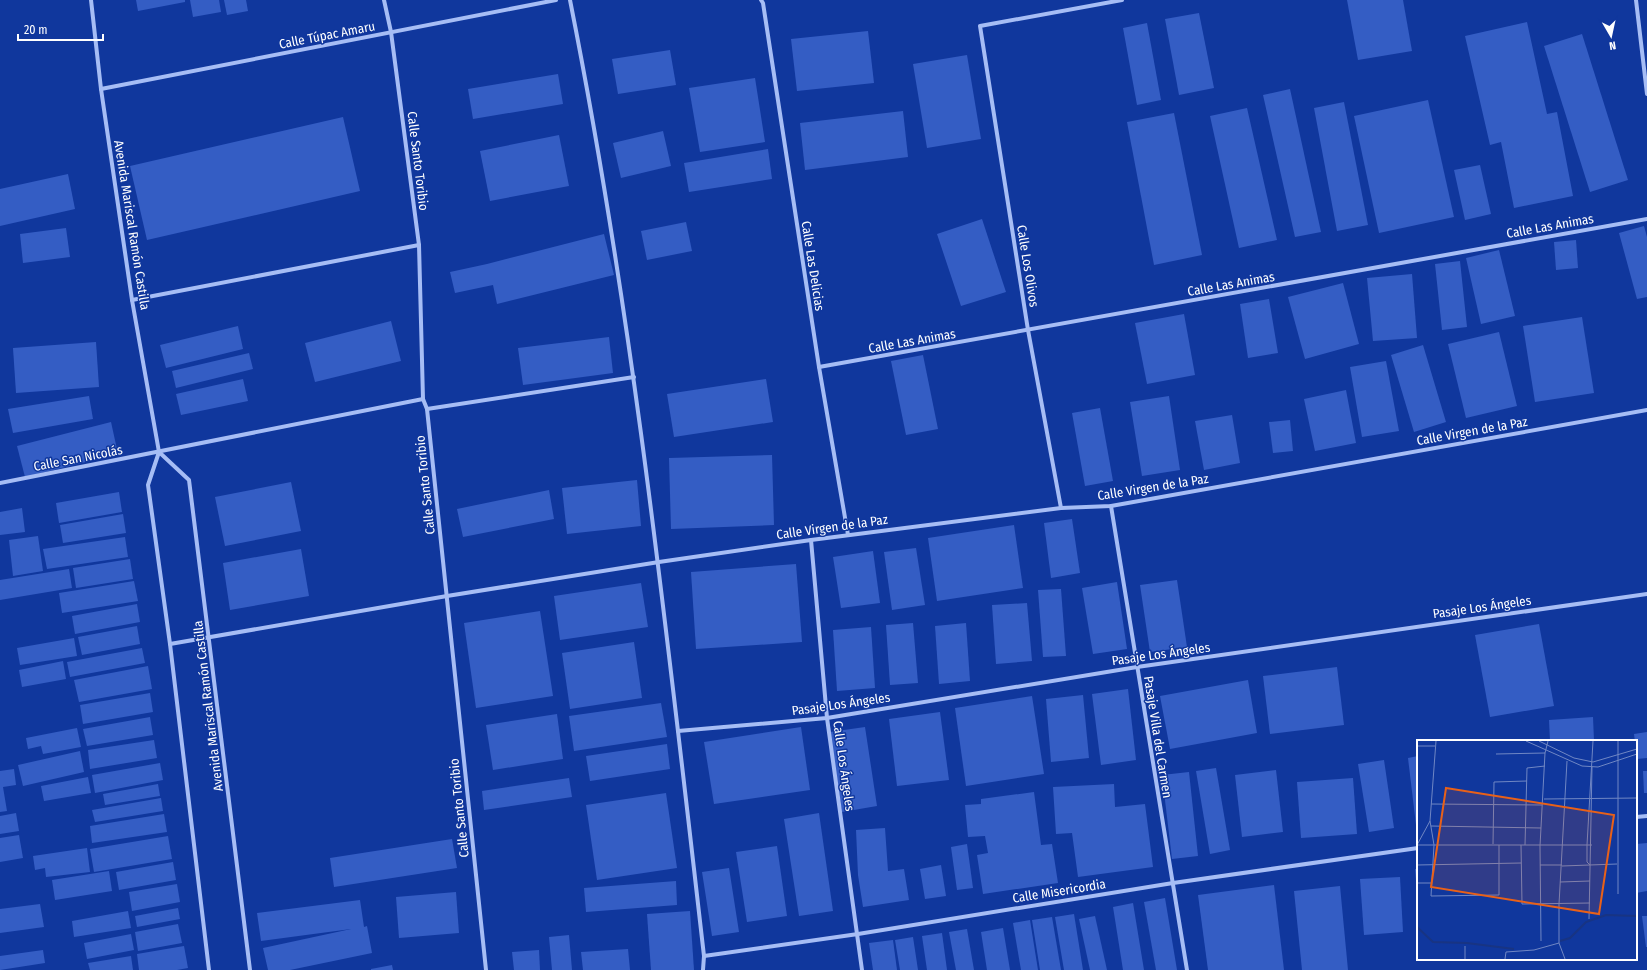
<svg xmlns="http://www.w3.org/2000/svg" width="1647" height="970" font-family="'Fira Sans Condensed',sans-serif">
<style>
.building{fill:#345dc4}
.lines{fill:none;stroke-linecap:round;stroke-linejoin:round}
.minor{stroke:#a6bdf5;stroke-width:4}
.labels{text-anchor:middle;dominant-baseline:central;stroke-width:3;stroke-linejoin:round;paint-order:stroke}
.street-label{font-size:13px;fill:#fff;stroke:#10379d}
.inset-river{fill:none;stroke:#183483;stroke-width:2}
.inset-road{fill:none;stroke:#7087c4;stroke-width:1}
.view{fill:#e96118;fill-opacity:0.15;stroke:#e96118;stroke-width:2}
.inset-edge{fill:none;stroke:#fff;stroke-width:2}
</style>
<rect width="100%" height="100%" fill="#10379d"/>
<g class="building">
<path d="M136 0H185V2L138 11Z"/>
<path d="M190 0H219L221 12 193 17Z"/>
<path d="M224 0H246L248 11 227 15Z"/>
<path d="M1347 0H1403L1412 51 1358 60Z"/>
<path d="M1199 13 1214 88 1179 95 1165 19Z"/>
<path d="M1527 22 1547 114 1557 112 1573 196 1514 208 1501 142 1490 145 1465 36Z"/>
<path d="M1147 23 1161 100 1137 105 1123 28Z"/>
<path d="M868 31 874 83 797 91 791 39Z"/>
<path d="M1582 34 1628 180 1590 192 1544 46Z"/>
<path d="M670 50 676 85 618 94 612 59Z"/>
<path d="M967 55 981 139 927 148 913 64Z"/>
<path d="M558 74 563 104 473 119 468 89Z"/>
<path d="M755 78 765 142 700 152 689 88Z"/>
<path d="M1290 89 1321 232 1295 237 1263 95Z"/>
<path d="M1428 100 1454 217 1379 233 1354 116Z"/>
<path d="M1344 102 1368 225 1337 231 1314 108Z"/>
<path d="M1247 108 1277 240 1239 248 1210 116Z"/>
<path d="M903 111 908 157 805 170 800 123Z"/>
<path d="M1174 113 1202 255 1154 265 1127 122Z"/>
<path d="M343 117 360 191 147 240 130 166Z"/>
<path d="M663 131 671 166 621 178 613 143Z"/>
<path d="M559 135 569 186 490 201 480 151Z"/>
<path d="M768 149 772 179 689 192 684 163Z"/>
<path d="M1480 165 1491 214 1465 220 1454 170Z"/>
<path d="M68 174 75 209 0 226V189Z"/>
<path d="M982 219 1006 292 961 306 937 234Z"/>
<path d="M686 222 692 251 647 260 641 231Z"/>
<path d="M1644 226 1647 237V297L1637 299 1619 233Z"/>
<path d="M66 228 70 257 23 263 20 234Z"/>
<path d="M604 234 614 275 497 304 493 285 455 293 450 272 487 264Z"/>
<path d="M1576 240 1578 268 1556 270 1554 242Z"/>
<path d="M1499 250 1515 316 1481 324 1466 258Z"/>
<path d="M1460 261 1467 327 1442 330 1435 264Z"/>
<path d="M1412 274 1417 338 1373 341 1367 278Z"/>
<path d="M1343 283 1359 344 1305 359 1288 297Z"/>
<path d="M1269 299 1278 353 1248 358 1240 304Z"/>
<path d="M1184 314 1195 375 1147 384 1135 323Z"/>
<path d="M1582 317 1594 393 1535 402 1523 326Z"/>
<path d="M391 321 401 361 315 382 305 343Z"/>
<path d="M238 326 243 349 166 368 160 345Z"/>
<path d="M1499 332 1517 406 1466 418 1448 344Z"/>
<path d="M609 337 613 373 523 385 518 348Z"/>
<path d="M96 342 99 387 16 393 13 348Z"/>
<path d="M1423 345 1446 422 1414 432 1391 355Z"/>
<path d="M249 353 253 369 176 388 172 371Z"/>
<path d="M923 355 938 429 906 435 891 361Z"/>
<path d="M1386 361 1399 431 1362 437 1350 367Z"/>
<path d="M243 379 248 401 181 415 176 394Z"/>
<path d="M766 379 773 422 674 437 667 394Z"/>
<path d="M1346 390 1356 443 1315 451 1304 399Z"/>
<path d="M89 396 93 419 13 433 8 409Z"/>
<path d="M1169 396 1180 470 1142 476 1130 402Z"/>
<path d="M1100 408 1113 481 1085 486 1072 413Z"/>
<path d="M1232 415 1240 463 1204 470 1195 421Z"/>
<path d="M1290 420 1293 451 1273 453 1269 422Z"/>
<path d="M111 422 118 454 25 477 17 446Z"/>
<path d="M772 455 774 525 671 529 669 458Z"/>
<path d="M637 480 641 526 567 534 562 488Z"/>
<path d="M291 482 301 531 225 546 215 497Z"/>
<path d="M549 490 554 519 463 537 457 509Z"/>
<path d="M119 492 122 512 59 523 56 503Z"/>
<path d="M22 508 25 532 0 535V512Z"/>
<path d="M123 514 126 533 63 543 60 525Z"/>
<path d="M1072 519 1080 573 1051 578 1044 523Z"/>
<path d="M1014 525 1023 588 937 601 928 538Z"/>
<path d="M38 536 43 571 13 576 9 540Z"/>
<path d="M125 537 128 557 47 569 43 549Z"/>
<path d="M916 548 925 605 892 610 884 552Z"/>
<path d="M301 549 309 596 230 610 223 563Z"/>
<path d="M873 551 880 603 841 608 833 557Z"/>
<path d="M130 559 133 579 76 588 73 568Z"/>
<path d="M796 564 802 642 696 649 691 572Z"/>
<path d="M69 569 72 588 0 600V580Z"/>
<path d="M1177 580 1187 647 1150 652 1140 585Z"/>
<path d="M134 581 138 601 62 613 59 593Z"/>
<path d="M1117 582 1127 649 1093 654 1082 588Z"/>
<path d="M641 583 648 627 560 640 554 596Z"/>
<path d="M1061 589 1066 656 1043 657 1038 590Z"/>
<path d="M1027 603 1032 661 996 664 992 605Z"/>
<path d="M137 604 140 622 75 634 72 616Z"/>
<path d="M540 611 553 696 476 708 464 623Z"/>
<path d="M913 623 918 683 890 685 886 625Z"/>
<path d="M966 623 970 681 939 684 935 626Z"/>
<path d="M1539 624 1554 706 1490 717 1475 635Z"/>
<path d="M137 626 140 644 82 655 78 637Z"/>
<path d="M871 627 875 688 837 691 833 630Z"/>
<path d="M74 638 77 656 20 665 17 648Z"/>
<path d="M634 642 642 698 570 709 562 653Z"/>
<path d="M142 648 145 663 70 677 67 662Z"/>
<path d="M63 661 66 679 22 687 19 670Z"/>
<path d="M148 666 152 689 79 702 74 680Z"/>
<path d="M1337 667 1344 725 1270 734 1263 676Z"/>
<path d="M1248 680 1257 733 1170 749 1160 696Z"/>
<path d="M1128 689 1136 760 1101 765 1092 694Z"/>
<path d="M150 693 153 712 83 724 80 705Z"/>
<path d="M1083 695 1089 758 1051 762 1046 699Z"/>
<path d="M1032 696 1044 774 966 786 955 708Z"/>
<path d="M661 703 667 737 574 751 569 716Z"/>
<path d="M940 712 949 780 897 786 889 719Z"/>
<path d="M557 714 563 759 493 770 486 725Z"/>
<path d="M150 717 153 735 87 746 83 729Z"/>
<path d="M1593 717 1594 741H1550L1549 720Z"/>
<path d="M801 727 810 790 714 804 704 742Z"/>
<path d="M865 727 877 806 842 812 830 732Z"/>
<path d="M77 728 81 747 43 754 41 746 28 749 26 738Z"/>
<path d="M1647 732V758L1637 759 1634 734Z"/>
<path d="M154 740 157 758 90 769 88 750Z"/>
<path d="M667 744 670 769 590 781 586 756Z"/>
<path d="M80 751 84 772 23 786 18 765Z"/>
<path d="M1418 756V824L1416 825 1408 758Z"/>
<path d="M1384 760 1394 828 1369 832 1358 764Z"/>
<path d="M160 763 163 780 95 793 92 775Z"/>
<path d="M1216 768 1230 850 1210 854 1196 771Z"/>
<path d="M14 769 16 785 3 787 7 811 0 812V771Z"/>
<path d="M1276 770 1283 832 1242 837 1235 775Z"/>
<path d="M1643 771H1647V793H1644Z"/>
<path d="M1189 772 1198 856 1172 859 1162 775Z"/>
<path d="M88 777 91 793 44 801 41 786Z"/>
<path d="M569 778 572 797 484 810 482 791Z"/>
<path d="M1353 778 1357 834 1301 838 1297 782Z"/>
<path d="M158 784 160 796 105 805 103 794Z"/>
<path d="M1114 784 1115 807 1145 804 1153 867 1078 877 1072 833 1056 834 1053 787Z"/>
<path d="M1034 792 1041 845 1052 844 1058 883 983 894 977 855 988 853 985 836 968 837 965 805 981 804V799Z"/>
<path d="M666 793 677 868 597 880 586 805Z"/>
<path d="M161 798 163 811 95 822 92 810Z"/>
<path d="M16 813 19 831 0 834V816Z"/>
<path d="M819 813 833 911 799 916 784 819Z"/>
<path d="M164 814 167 832 92 843 90 826Z"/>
<path d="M885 828 888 871 904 869 909 900 863 907 858 875 856 830Z"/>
<path d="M19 835 23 858 0 862V838Z"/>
<path d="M168 836 172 859 94 872 90 849Z"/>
<path d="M452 839 457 868 334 887 330 858Z"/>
<path d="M1647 843V891L1636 893V844Z"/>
<path d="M967 844 973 888 957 890 951 847Z"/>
<path d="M777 846 787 916 747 922 736 852Z"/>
<path d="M87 848 90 872 46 877 45 868 35 870 33 856Z"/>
<path d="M173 862 176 880 119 890 116 872Z"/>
<path d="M941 865 946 896 925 899 920 869Z"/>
<path d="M729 868 739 932 712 936 702 872Z"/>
<path d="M1415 869H1418V892H1417Z"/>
<path d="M109 871 112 891 55 900 52 880Z"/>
<path d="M1400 877 1403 932 1364 935 1360 879Z"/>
<path d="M676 881 677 905 586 912 584 888Z"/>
<path d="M177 884 180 902 132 911 129 892Z"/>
<path d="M1274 885 1284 970H1208L1198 895Z"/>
<path d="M1340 886 1348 970H1302L1294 891Z"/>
<path d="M456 892 459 933 399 938 396 897Z"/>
<path d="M1165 898 1177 970H1156L1144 902Z"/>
<path d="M360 900 364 927 367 926 372 953 290 970H268L263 948 351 929 261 941 257 913Z"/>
<path d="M1133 903 1144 970H1123L1113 907Z"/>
<path d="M40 904 44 927 0 933V909Z"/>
<path d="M178 908 180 919 137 927 135 916Z"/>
<path d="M128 911 131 928 74 937 72 921Z"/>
<path d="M690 911 694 970H651L647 914Z"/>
<path d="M1074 914 1083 970H1064L1055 917Z"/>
<path d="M1095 916 1107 970H1090L1079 919Z"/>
<path d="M1642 916H1647V947H1646Z"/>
<path d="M1052 917 1061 970H1040L1032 920Z"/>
<path d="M1030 920 1038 970H1021L1013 923Z"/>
<path d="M178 924 182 943 138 951 135 932Z"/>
<path d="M1003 928 1010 970H987L981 932Z"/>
<path d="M967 929 974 970H956L949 932Z"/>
<path d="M942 933 947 970H927L922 936Z"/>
<path d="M131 934 134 950 87 959 84 943Z"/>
<path d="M569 935 572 970H552L549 937Z"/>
<path d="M913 937 918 970H900L895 940Z"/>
<path d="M893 940 897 970H873L869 943Z"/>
<path d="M184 946 188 968 177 970H139L137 954Z"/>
<path d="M628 949 630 970H583L581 952Z"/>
<path d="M43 950 45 963 0 970V956Z"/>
<path d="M539 950 540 970H514L512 952Z"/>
<path d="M131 956 133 970H90L88 963Z"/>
<path d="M392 965 393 970H371V969Z"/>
</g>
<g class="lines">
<g class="minor">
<path d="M91 0 101 89 132 300 159 452 148 485 170 644 209 970"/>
<path d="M384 0 391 32 419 245 423 399 427 409 486 970"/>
<path d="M570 0C633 316 667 636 704 956L703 970"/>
<path d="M761 0 763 3 819 367 848 535"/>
<path d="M1636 0 1647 94"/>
<path d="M101 89 556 0"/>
<path d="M132 300 419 245"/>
<path d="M819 367 1647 219"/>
<path d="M427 409 634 377"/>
<path d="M159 452 189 480 250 970"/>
<path d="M0 483 423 399"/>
<path d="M1111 506 1187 970"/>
<path d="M1061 508 1028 330 980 26 1122 0"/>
<path d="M811 540 827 718 862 970"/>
<path d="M170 644 447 596 659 562 811 540 1061 508 1111 506 1647 410"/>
<path d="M678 731 827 718 1137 667 1647 594"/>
<path d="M1636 817 1647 816"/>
<path d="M704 956 858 934 1173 883 1418 848"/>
</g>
</g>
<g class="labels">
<g class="street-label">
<text transform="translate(327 35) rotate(-11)">Calle Túpac Amaru</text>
<text transform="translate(418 161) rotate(83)">Calle Santo Toribio</text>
<text transform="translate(132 225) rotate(81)">Avenida Mariscal Ramón Castilla</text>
<text transform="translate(1550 226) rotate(-10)">Calle Las Animas</text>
<text transform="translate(813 266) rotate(81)">Calle Las Delicias</text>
<text transform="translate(1028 266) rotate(81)">Calle Los Olivos</text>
<text transform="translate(1231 284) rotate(-10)">Calle Las Animas</text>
<text transform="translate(912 341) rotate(-10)">Calle Las Animas</text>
<text transform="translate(1472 431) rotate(-10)">Calle Virgen de la Paz</text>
<text transform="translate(78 458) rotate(-11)">Calle San Nicolás</text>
<text transform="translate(425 485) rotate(-96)">Calle Santo Toribio</text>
<text transform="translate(1153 487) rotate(-9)">Calle Virgen de la Paz</text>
<text transform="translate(832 527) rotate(-8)">Calle Virgen de la Paz</text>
<text transform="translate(1482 607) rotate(-8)">Pasaje Los Ángeles</text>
<text transform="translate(1161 654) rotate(-8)">Pasaje Los Ángeles</text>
<text transform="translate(841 704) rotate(-8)">Pasaje Los Ángeles</text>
<text transform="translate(208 706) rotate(-97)">Avenida Mariscal Ramón Castilla</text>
<text transform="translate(1158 737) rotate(81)">Pasaje Villa del Carmen</text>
<text transform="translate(844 766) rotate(82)">Calle Los Ángeles</text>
<text transform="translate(459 808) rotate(-96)">Calle Santo Toribio</text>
<text transform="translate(1059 891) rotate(-9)">Calle Misericordia</text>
</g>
</g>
<g transform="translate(1417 740)">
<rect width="220" height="220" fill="#10379d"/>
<path class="inset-river" d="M0 187 16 202 50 203 97 209M143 201 153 198 169 182 189 175 220 176"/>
<path class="inset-road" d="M19 1 13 81 17 105 14 156 82 155V105M109 1 165 26 181 27 220 14M122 1 157 18 176 22 220 9M201 1V154M0 6H18M79 14 128 13M127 59 220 58M14 64 125 65M13 81 0 105H175M14 86 124 88M76 104 77 42 110 41M104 105 105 164 173 163M108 105 110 28 128 26M0 125 104 123M123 125H145M173 125 170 122V105L176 1M145 126 200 124M143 142 173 141M0 143H15M172 179 175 27M124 201 123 106 128 13 131 1M48 219V206M88 219 89 212 117 210 142 203M148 219 142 203V164L150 21"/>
<path class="view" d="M29 48 197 75 182 174 14 147Z"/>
<rect width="220" height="220" class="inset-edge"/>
</g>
<g transform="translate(1611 36) rotate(171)" stroke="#10379d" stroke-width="3" paint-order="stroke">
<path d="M0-3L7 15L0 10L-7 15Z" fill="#ffffff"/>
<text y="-6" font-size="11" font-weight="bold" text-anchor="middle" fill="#ffffff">N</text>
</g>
<path d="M18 34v6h85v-6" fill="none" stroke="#ffffff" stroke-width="2"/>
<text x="24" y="34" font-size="12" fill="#ffffff" stroke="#10379d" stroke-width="3" paint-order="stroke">20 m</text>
</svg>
